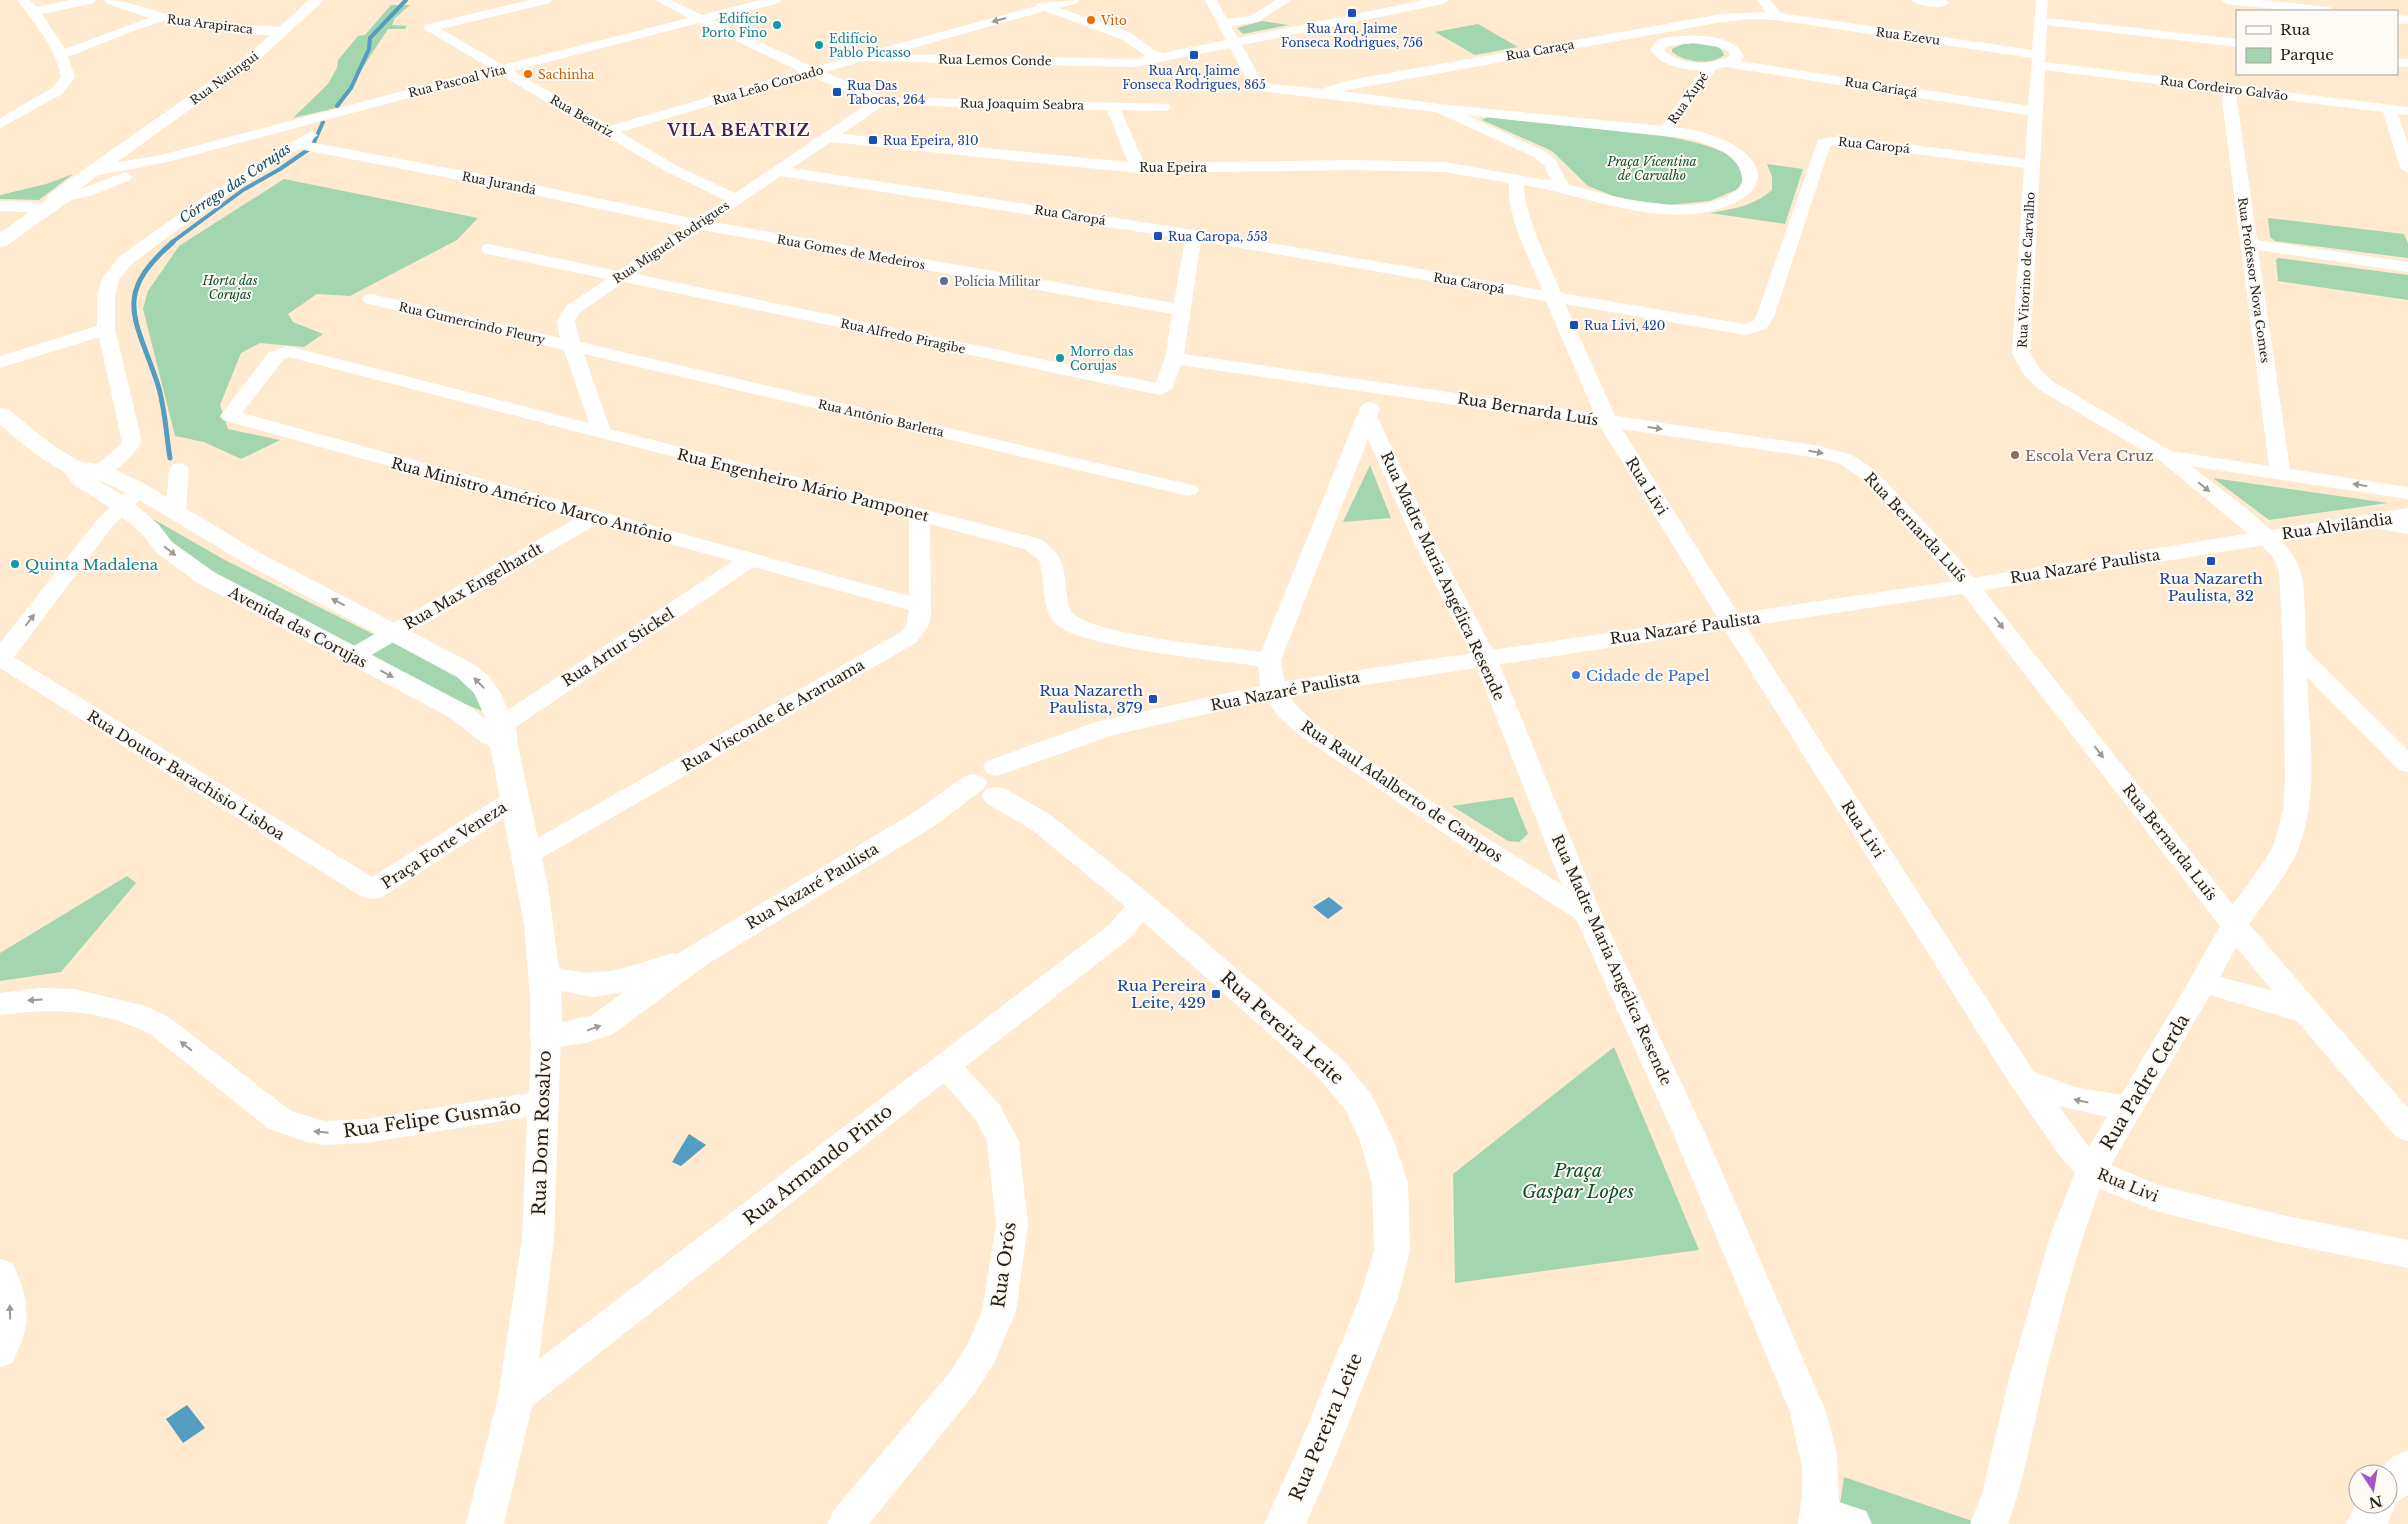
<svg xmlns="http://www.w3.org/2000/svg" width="2408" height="1524" font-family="'Libre Baskerville',serif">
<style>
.green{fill:#a3d6ae}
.water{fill:#549dc2}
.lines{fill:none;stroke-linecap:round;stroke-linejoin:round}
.stream-far1{stroke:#549dc2;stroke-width:4}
.stream{stroke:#549dc2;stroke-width:5}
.minor{fill:#fff;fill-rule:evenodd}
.tertiary{fill:#fff;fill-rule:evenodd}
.oneway{fill:#9d9a96}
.transit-dot{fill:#1a4fb4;stroke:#fefaf5;stroke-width:2}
.food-dot{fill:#e8710a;stroke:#fefaf5;stroke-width:2}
.culture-dot{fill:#0f9aa8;stroke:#fefaf5;stroke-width:2}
.service-dot{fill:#5c6f8a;stroke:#fefaf5;stroke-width:2}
.education-dot{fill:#8d6e63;stroke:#fefaf5;stroke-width:2}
.shop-dot{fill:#3f7fe0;stroke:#fefaf5;stroke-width:2}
.labels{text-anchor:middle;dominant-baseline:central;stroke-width:4;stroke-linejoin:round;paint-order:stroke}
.far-culture-label{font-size:12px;fill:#0d838f;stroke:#fefaf5;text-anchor:start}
.far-food-label{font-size:12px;fill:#c56008;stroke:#fefaf5;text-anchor:start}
.far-street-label{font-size:12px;fill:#251e15;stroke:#fefaf5}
.far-transit-label{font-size:12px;fill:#164399;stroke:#fefaf5;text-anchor:start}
.far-park-label{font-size:12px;font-style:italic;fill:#0a5127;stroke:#fefaf5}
.far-service-label{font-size:12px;fill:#4e5e75;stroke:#fefaf5;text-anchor:start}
.far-water-label{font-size:14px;font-style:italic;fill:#124d67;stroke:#fefaf5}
.street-label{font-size:15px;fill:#251e15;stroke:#fefaf5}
.education-label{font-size:15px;fill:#785e54;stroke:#fefaf5;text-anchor:start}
.culture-label{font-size:15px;fill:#0d838f;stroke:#fefaf5;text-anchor:start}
.transit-label{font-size:15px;fill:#164399;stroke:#fefaf5;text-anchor:end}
.shop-label{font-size:15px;fill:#366cbe;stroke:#fefaf5;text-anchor:start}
.far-district-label{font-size:16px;font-weight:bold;letter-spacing:1px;fill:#461f55;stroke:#fefaf5}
.near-street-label{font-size:18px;fill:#251e15;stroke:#fefaf5}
.near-park-label{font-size:18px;font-style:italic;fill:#0a5127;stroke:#fefaf5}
</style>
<rect width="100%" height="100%" fill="#ffead0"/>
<g class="green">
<path d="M391 5H410L395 18 392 25 407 26 405 29H388L348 90 340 107 293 118 328 84 337 68 338 60 358 36 365 35Z"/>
<path d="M1262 21 1289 25 1243 34 1237 28Z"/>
<path d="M1478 24 1518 47 1475 55 1435 32Z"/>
<path d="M1683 44C1694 43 1720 41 1724 55 1711 66 1684 62 1672 52V49Z"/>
<path d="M1488 117C1537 122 1701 130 1734 159 1738 163 1742 169 1746 174L1738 189 1710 201 1669 205 1618 198 1588 186 1552 151 1482 120Z"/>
<path d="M1767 164 1803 169 1785 224 1710 213C1733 209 1754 206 1772 190V177Z"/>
<path d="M73 174 39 200 0 199V195L46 184Z"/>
<path d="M284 179 478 218 457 240 350 296 317 294 288 314 293 322 323 334 304 347 260 343 241 353 220 405 228 429 280 440 241 459 204 442 175 436 143 309 148 291 179 246Z"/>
<path d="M2268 218 2404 234 2408 243V258L2275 241 2270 237Z"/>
<path d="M2278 258 2408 275V300L2278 281 2276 260Z"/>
<path d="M1370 465 1391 518 1343 522Z"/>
<path d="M2213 478 2388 503 2269 520Z"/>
<path d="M155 520 223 559 377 636 357 650 298 624 169 546 145 526Z"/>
<path d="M391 640 477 687 482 711 436 692 370 654Z"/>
<path d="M1513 797 1528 834 1519 842 1508 841 1452 806Z"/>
<path d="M127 876 136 883 61 972 0 981V953Z"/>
<path d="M1614 1047 1699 1250 1455 1283 1453 1174Z"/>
<path d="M1844 1477 1981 1524H1837Z"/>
</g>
<g class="water">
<path d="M1329 897 1343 908 1328 919 1313 907Z"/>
<path d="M689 1134 706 1145 681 1166 672 1162Z"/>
<path d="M187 1405 205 1428 183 1443 166 1419Z"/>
</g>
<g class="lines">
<g class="stream-far1">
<path d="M337 106 351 88 369 49 370 38 406 0"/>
<path d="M171 243 243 190 280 169 312 147 323 122"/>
</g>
<path class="stream" d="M170 458C166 434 165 405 157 382 135 317 112 295 173 242"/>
<g class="minor">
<path d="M17 0H30L37 7 71 0H96L94 3 42 14 65 49 149 18 106 3 104 0C129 0 151 11 175 16 211 23 247 25 283 27L290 31C279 44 184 23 165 21 155 21 84 51 68 57L75 77 62 94 0 128V118L52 88 61 77C55 46 35 24 17 0Z"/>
<path d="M530 0H552L550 3 441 29 503 65 689 18 655 0H671L702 15 760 0H781L779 3 713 20 813 67 1036 6 1037 3 1079 0 1077 3 1059 8 1131 33 1154 50 1163 53 1226 40 1205 0H1217L1227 19 1250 16 1276 0H1291L1258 22 1231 26 1238 38 1424 0H1449L1443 4 1242 45 1260 78 1269 84 1321 89 1350 80 1722 14 1766 12 1757 0H1770L1781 13 2032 50 2036 0H2048L2047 18 2237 39V47L2047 25 2045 62 2408 107V115L2398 114 2408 144V173L2400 168 2383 112 2236 94 2257 240 2408 262V272L2258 250 2290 469 2408 487V499L2191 466C2222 491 2287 533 2300 570 2306 585 2305 630 2306 649L2408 750V772L2399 770 2307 677C2309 731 2319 792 2300 844 2290 873 2266 899 2249 924L2408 1108V1141L2397 1138 2297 1021 2210 995 2111 1165 2158 1185 2282 1215 2408 1240V1268L2282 1243 2156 1211 2100 1189C2076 1251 2060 1315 2044 1380 2033 1428 2025 1477 2008 1524H1970L1982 1494 2009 1379 2051 1233 2075 1173 2063 1160 2012 1087 1731 640 1600 426 1181 365 1172 389 1160 395 624 282 579 313 575 321 580 342 1196 486 1199 490 1196 494 1189 496 584 354 610 429 1040 539C1071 558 1062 580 1070 610 1084 635 1227 647 1261 652L1360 408 1363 404 1370 402 1377 404 1380 408 1377 416 1437 545 1497 658 1601 913 1705 1133 1826 1412 1837 1454 1839 1502 1866 1511 1872 1524H1798L1802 1495V1467L1790 1412 1673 1133 1576 919 1467 849 1298 734 1278 716 1261 691 1258 666C1223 661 1072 647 1054 622 1040 604 1046 581 1039 560L1024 549 930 524 931 615 928 626 917 642 538 860 529 863 520 860 516 854 520 848 901 632 906 626 909 610 754 567 511 730 487 740 478 737 475 732 478 727 493 720 733 561 597 524 361 661 353 663 345 661 341 656 345 651 576 518 223 420 220 416 269 352 287 346 589 423 564 350 365 303 362 299 365 295 371 294 560 338 557 321 566 306 607 279 483 253 481 249 483 245 489 244 618 271 684 227 516 191 299 149 224 197 158 244 132 264 119 279 115 297V329L142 442C130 460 98 490 75 484L72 480 75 476 103 460 122 442 99 337 0 368V356L97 326V297L102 278 120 256 212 191 311 131 318 135 309 142 516 181 696 219 725 200 667 172 499 74 167 162 89 177 81 172 89 167 161 155 490 68 423 28 425 25ZM1045 11 1121 39 1146 56 1134 59 891 54ZM1749 19 1777 20 2032 58 2028 106 1740 61 1744 57C1736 31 1681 34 1659 39L1650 50C1662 66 1682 70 1701 70L1662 126 1439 104 1342 91 1722 22ZM699 23 799 71 609 126 513 71ZM1693 43 1719 47 1729 52 1730 56C1713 66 1678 66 1664 50L1668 46ZM1230 48 1249 84 1260 91 1436 112 1534 157 1544 165 1551 181 1444 162 1353 160 1144 163 1121 110 1164 111 1169 110 1171 107 1169 104 883 97 825 72 864 61 1134 67ZM1726 67 2028 115 2025 159 1847 137H1831L1818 140 1756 317 1753 321 1745 324 1561 293C1550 265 1523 214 1524 185 1582 195 1641 221 1701 213 1738 208 1786 181 1737 147 1720 136 1695 129 1675 127L1716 69ZM2045 70 2221 92 2269 466 2171 451 2052 381 2039 368 2030 353ZM811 76 870 102 735 193 677 166 620 132ZM884 105 1107 110 1128 162 842 134ZM1466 115 1691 139C1712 145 1745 156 1742 184 1711 225 1608 196 1568 184L1556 160 1544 151ZM831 142 1138 173 1353 170 1444 172 1509 183C1506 215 1530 259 1542 290L1194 230 792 168ZM1847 145 2024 168 2012 353 2024 375 2038 389 2159 460 2257 541 2272 556 2279 571 2283 651 2285 779 2283 811 2274 844 2267 857 2233 905 1960 560 1875 470 1852 455 1820 446 1615 416 1565 304 1746 335 1766 329 1774 317 1830 146ZM781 176 1185 239 1174 303 713 222ZM702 230 1172 314 1165 358 1156 383 636 274ZM1201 241 1546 301 1594 413 1184 354ZM289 357 909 518V596L242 413 283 360ZM1622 429 1818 458 1838 463 1861 478 1944 570 2220 926 2191 978 2121 1095 2075 1087 2034 1072 1755 640ZM1368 439 1415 545 1473 658 1562 885 1485 837 1316 724C1288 699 1286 697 1281 660ZM2236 947 2273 991 2220 977ZM2059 1106 2107 1117 2089 1147 2085 1142Z"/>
<path d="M1911 0H1946L1949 3C1943 10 1917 6 1911 0Z"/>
<path d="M2221 0H2262L2329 7 2335 11H2296L2227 4Z"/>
<path d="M2397 15 2408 16V24L2397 23Z"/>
<path d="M2397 58 2408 59V67L2397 66Z"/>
<path d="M125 172 133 177 130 180 93 195 54 204 48 202 46 199 48 196 83 188Z"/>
<path d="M0 201 46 203 52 205 54 208 52 211 46 213 0 211Z"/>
<path d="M179 463 186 465 189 469 186 512 183 516 176 518 169 516 166 512 169 469 172 465Z"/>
<path d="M139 484 146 486 149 490 146 494 111 528 14 657 372 877 506 793 515 791 524 793 528 799 524 805 382 897 372 899 362 897 0 668V643L97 520 132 486Z"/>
<path d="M2371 516 2408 522V534L2364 526 2360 522 2364 518Z"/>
<path d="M1142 894 1152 897 1156 904 1130 938 965 1067 999 1104 1019 1142 1028 1225 1016 1311 994 1363 975 1393 869 1524H827L833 1511 951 1371 968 1343 982 1311 996 1225 987 1142 977 1121 944 1083 532 1406 504 1524H466L498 1397 522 1239 527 1117 365 1143 324 1145 304 1141 269 1129 150 1034C101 1009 53 1008 0 1015V993L39 988 74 989 146 1006 170 1018 291 1111 324 1121 365 1119 529 1093 531 1036 536 1028 546 1025 556 1028 561 1036 554 1239 539 1359 1110 924 1132 897Z"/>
<path d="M0 1259 12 1263C31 1302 32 1324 12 1363L0 1367Z"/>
</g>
<g class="tertiary">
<path d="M309 0H324L260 59 75 192 77 194 74 198 6 246 0 247V233L45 201 48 195 73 177 250 53Z"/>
<path d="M0 408 8 409 51 444 78 461 108 466 147 485 262 554 475 665 488 675 500 692 517 731V741L548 887 559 968C604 980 631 965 673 953L677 954 916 811 963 777 973 774 983 777 987 783 983 789 936 825 709 963 613 1034 586 1043 546 1048 535 1045 530 1036V998L524 924 490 746 481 742 449 717 196 582 156 552 143 535 114 510 74 485 64 472 35 454 0 425ZM92 477 131 495 246 564 457 677 474 693 486 719 467 705 214 572 172 542 159 525 130 500ZM561 991 593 997 624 992 591 1016 562 1022Z"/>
<path d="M2408 508V522L1947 596 1273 699 1113 735 997 776 987 773 983 767 987 761 1096 722 1273 683 1947 582Z"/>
<path d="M996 787 1006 789 1052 816 1153 897 1343 1060 1371 1094 1394 1141 1408 1183 1410 1251 1398 1297 1337 1452 1306 1524H1264L1298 1449 1360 1297 1374 1251 1372 1183 1360 1141 1346 1111 1319 1078 1131 911 1032 830 986 803 982 796 986 789Z"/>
<path d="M2408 1450V1495L2396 1502 2388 1524H2346L2358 1499V1504H2388V1474H2373L2394 1456Z"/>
</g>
</g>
<defs><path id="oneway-solid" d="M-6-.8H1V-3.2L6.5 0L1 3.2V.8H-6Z" transform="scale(1.25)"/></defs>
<g class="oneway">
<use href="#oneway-solid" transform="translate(999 20) rotate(165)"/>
<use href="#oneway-solid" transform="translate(1655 428) rotate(8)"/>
<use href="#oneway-solid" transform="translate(1816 452) rotate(10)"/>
<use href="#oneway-solid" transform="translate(2360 485) rotate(-171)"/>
<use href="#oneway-solid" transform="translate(2204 487) rotate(39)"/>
<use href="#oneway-solid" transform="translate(170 551) rotate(38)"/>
<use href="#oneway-solid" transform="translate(338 602) rotate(-153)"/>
<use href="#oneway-solid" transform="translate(30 620) rotate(-52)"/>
<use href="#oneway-solid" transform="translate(1999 623) rotate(52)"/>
<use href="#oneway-solid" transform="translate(387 674) rotate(28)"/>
<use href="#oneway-solid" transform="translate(479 683) rotate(-134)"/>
<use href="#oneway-solid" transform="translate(2099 752) rotate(52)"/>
<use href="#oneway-solid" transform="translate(35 1000) rotate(176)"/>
<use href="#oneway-solid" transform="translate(594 1028) rotate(-20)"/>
<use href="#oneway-solid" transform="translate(186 1046) rotate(-142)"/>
<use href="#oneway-solid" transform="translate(2081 1101) rotate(-168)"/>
<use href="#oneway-solid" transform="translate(321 1132) rotate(-174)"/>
<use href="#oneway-solid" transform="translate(10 1312) rotate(-92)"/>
</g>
<g class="transit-dot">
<rect x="1347" y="8" width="10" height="10" rx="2.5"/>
<rect x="1189" y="50" width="10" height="10" rx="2.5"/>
<rect x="832" y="87" width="10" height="10" rx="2.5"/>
<rect x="868" y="135" width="10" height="10" rx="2.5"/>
<rect x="1153" y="231" width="10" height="10" rx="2.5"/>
<rect x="1569" y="320" width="10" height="10" rx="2.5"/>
<rect x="2206" y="556" width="10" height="10" rx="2.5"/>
<rect x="1148" y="694" width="10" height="10" rx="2.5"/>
<rect x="1211" y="989" width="10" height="10" rx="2.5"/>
</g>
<g class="food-dot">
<circle cx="1091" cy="20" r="5"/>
<circle cx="528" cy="74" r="5"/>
</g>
<g class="culture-dot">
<circle cx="777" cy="25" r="5"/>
<circle cx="819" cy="45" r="5"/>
<circle cx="1060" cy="358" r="5"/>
<circle cx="15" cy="564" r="5"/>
</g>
<circle class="service-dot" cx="944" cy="281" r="5"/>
<circle class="education-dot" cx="2015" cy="455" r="5"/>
<circle class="shop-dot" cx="1576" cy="675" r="5"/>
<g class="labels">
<g class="far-culture-label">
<text x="767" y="18" text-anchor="end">Edifício<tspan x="767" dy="14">Porto Fino</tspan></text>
<text x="829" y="38">Edifício<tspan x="829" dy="14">Pablo Picasso</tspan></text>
<text x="1070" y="351">Morro das<tspan x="1070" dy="14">Corujas</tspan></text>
</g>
<g class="far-food-label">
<text x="1101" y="20">Vito</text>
<text x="538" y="74">Sachinha</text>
</g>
<g class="far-street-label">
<text transform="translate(210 24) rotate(7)">Rua Arapiraca</text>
<text transform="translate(1908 36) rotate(8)">Rua Ezevu</text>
<text transform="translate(1540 50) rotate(-10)">Rua Caraça</text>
<text transform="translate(995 60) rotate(1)">Rua Lemos Conde</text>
<text transform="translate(224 78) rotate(-36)">Rua Natingui</text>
<text transform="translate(457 81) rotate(-14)">Rua Pascoal Vita</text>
<text transform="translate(768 85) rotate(-16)">Rua Leão Coroado</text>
<text transform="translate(1881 87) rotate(9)">Rua Cariaçá</text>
<text transform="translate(2224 88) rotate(7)">Rua Cordeiro Galvão</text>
<text transform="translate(1688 98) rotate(-55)">Rua Xupé</text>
<text transform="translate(1022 104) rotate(1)">Rua Joaquim Seabra</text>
<text transform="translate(582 116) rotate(30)">Rua Beatriz</text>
<text transform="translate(1874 145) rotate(6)">Rua Caropá</text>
<text x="1173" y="167">Rua Epeira</text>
<text transform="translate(499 183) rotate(11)">Rua Jurandá</text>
<text transform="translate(1070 215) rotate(9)">Rua Caropá</text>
<text transform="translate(671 242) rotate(-34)">Rua Miguel Rodrigues</text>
<text transform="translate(851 252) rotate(10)">Rua Gomes de Medeiros</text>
<text transform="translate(2026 270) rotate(-87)">Rua Vitorino de Carvalho</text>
<text transform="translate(2254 280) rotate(82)">Rua Professor Nova Gomes</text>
<text transform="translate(1469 283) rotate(10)">Rua Caropá</text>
<text transform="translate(472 323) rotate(13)">Rua Gumercindo Fleury</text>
<text transform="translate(903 336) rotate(12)">Rua Alfredo Piragibe</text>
<text transform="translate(881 418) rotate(13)">Rua Antônio Barletta</text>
</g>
<g class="far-transit-label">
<text x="1352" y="28" text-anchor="middle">Rua Arq. Jaime<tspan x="1352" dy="14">Fonseca Rodrigues, 756</tspan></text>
<text x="1194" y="70" text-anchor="middle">Rua Arq. Jaime<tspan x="1194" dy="14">Fonseca Rodrigues, 865</tspan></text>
<text x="847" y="85">Rua Das<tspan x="847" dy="14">Tabocas, 264</tspan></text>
<text x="883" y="140">Rua Epeira, 310</text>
<text x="1168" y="236">Rua Caropa, 553</text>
<text x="1584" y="325">Rua Livi, 420</text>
</g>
<g class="far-park-label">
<text x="1652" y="161">Praça Vicentina<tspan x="1652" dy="14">de Carvalho</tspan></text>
<text x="230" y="280">Horta das<tspan x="230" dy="14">Corujas</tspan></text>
</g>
<g class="far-service-label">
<text x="954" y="281">Polícia Militar</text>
</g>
<g class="far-water-label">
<text transform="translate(235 183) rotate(-34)">Córrego das Corujas</text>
</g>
<g class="street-label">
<text transform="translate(1528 409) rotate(9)">Rua Bernarda Luís</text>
<text transform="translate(803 485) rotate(14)">Rua Engenheiro Mário Pamponet</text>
<text transform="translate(1647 486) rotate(58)">Rua Livi</text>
<text transform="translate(532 500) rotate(15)">Rua Ministro Américo Marco Antônio</text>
<text transform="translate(2337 526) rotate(-8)">Rua Alvilândia</text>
<text transform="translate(1916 527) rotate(47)">Rua Bernarda Luís</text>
<text transform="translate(2085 566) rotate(-9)">Rua Nazaré Paulista</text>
<text transform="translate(1443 576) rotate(65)">Rua Madre Maria Angélica Resende</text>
<text transform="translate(473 586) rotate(-30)">Rua Max Engelhardt</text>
<text transform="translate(298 627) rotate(28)">Avenida das Corujas</text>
<text transform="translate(1685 628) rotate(-8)">Rua Nazaré Paulista</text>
<text transform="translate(618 647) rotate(-33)">Rua Artur Stickel</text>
<text transform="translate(1285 691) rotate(-11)">Rua Nazaré Paulista</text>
<text transform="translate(773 715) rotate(-30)">Rua Visconde de Araruama</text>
<text transform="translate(186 775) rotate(32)">Rua Doutor Barachisio Lisboa</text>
<text transform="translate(1402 791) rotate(34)">Rua Raul Adalberto de Campos</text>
<text transform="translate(1863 829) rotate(57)">Rua Livi</text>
<text transform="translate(2170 842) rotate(52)">Rua Bernarda Luís</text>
<text transform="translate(444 845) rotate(-33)">Praça Forte Veneza</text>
<text transform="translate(812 886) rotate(-31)">Rua Nazaré Paulista</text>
<text transform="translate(1612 960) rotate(66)">Rua Madre Maria Angélica Resende</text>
<text transform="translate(2128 1185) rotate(22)">Rua Livi</text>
</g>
<g class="education-label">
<text x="2025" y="455">Escola Vera Cruz</text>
</g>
<g class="culture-label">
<text x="25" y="564">Quinta Madalena</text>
</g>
<g class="transit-label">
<text x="2211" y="578" text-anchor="middle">Rua Nazareth<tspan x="2211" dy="17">Paulista, 32</tspan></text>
<text x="1143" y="690">Rua Nazareth<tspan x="1143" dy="17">Paulista, 379</tspan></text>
<text x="1206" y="985">Rua Pereira<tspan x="1206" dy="17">Leite, 429</tspan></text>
</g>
<g class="shop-label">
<text x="1586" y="675">Cidade de Papel</text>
</g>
<g class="far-district-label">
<text x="739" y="130">VILA BEATRIZ</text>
</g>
<g class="near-street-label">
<text transform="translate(1282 1028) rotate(42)">Rua Pereira Leite</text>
<text transform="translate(2145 1082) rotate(-59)">Rua Padre Cerda</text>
<text transform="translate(432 1119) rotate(-8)">Rua Felipe Gusmão</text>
<text transform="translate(542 1133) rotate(-88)">Rua Dom Rosalvo</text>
<text transform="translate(818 1165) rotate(-38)">Rua Armando Pinto</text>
<text transform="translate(1004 1265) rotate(-82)">Rua Orós</text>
<text transform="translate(1326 1427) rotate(-67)">Rua Pereira Leite</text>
</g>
<g class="near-park-label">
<text x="1578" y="1171">Praça<tspan x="1578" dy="21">Gaspar Lopes</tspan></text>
</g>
</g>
<rect x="2236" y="10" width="162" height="65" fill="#fefaf5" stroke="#a7a29b"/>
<rect x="2246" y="26" width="25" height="8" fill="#ffffff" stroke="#a7a29b"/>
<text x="2280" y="35" font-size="15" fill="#251e15">Rua</text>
<rect x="2246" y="48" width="25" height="15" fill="#a3d6ae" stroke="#a7a29b"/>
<text x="2280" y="60" font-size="15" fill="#251e15">Parque</text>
<g transform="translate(2373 1489) rotate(168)"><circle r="24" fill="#fefaf5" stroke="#a7a29b"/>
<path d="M0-4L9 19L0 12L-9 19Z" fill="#a555c6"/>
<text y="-8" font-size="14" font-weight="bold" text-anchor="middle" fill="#251e15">N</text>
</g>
</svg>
